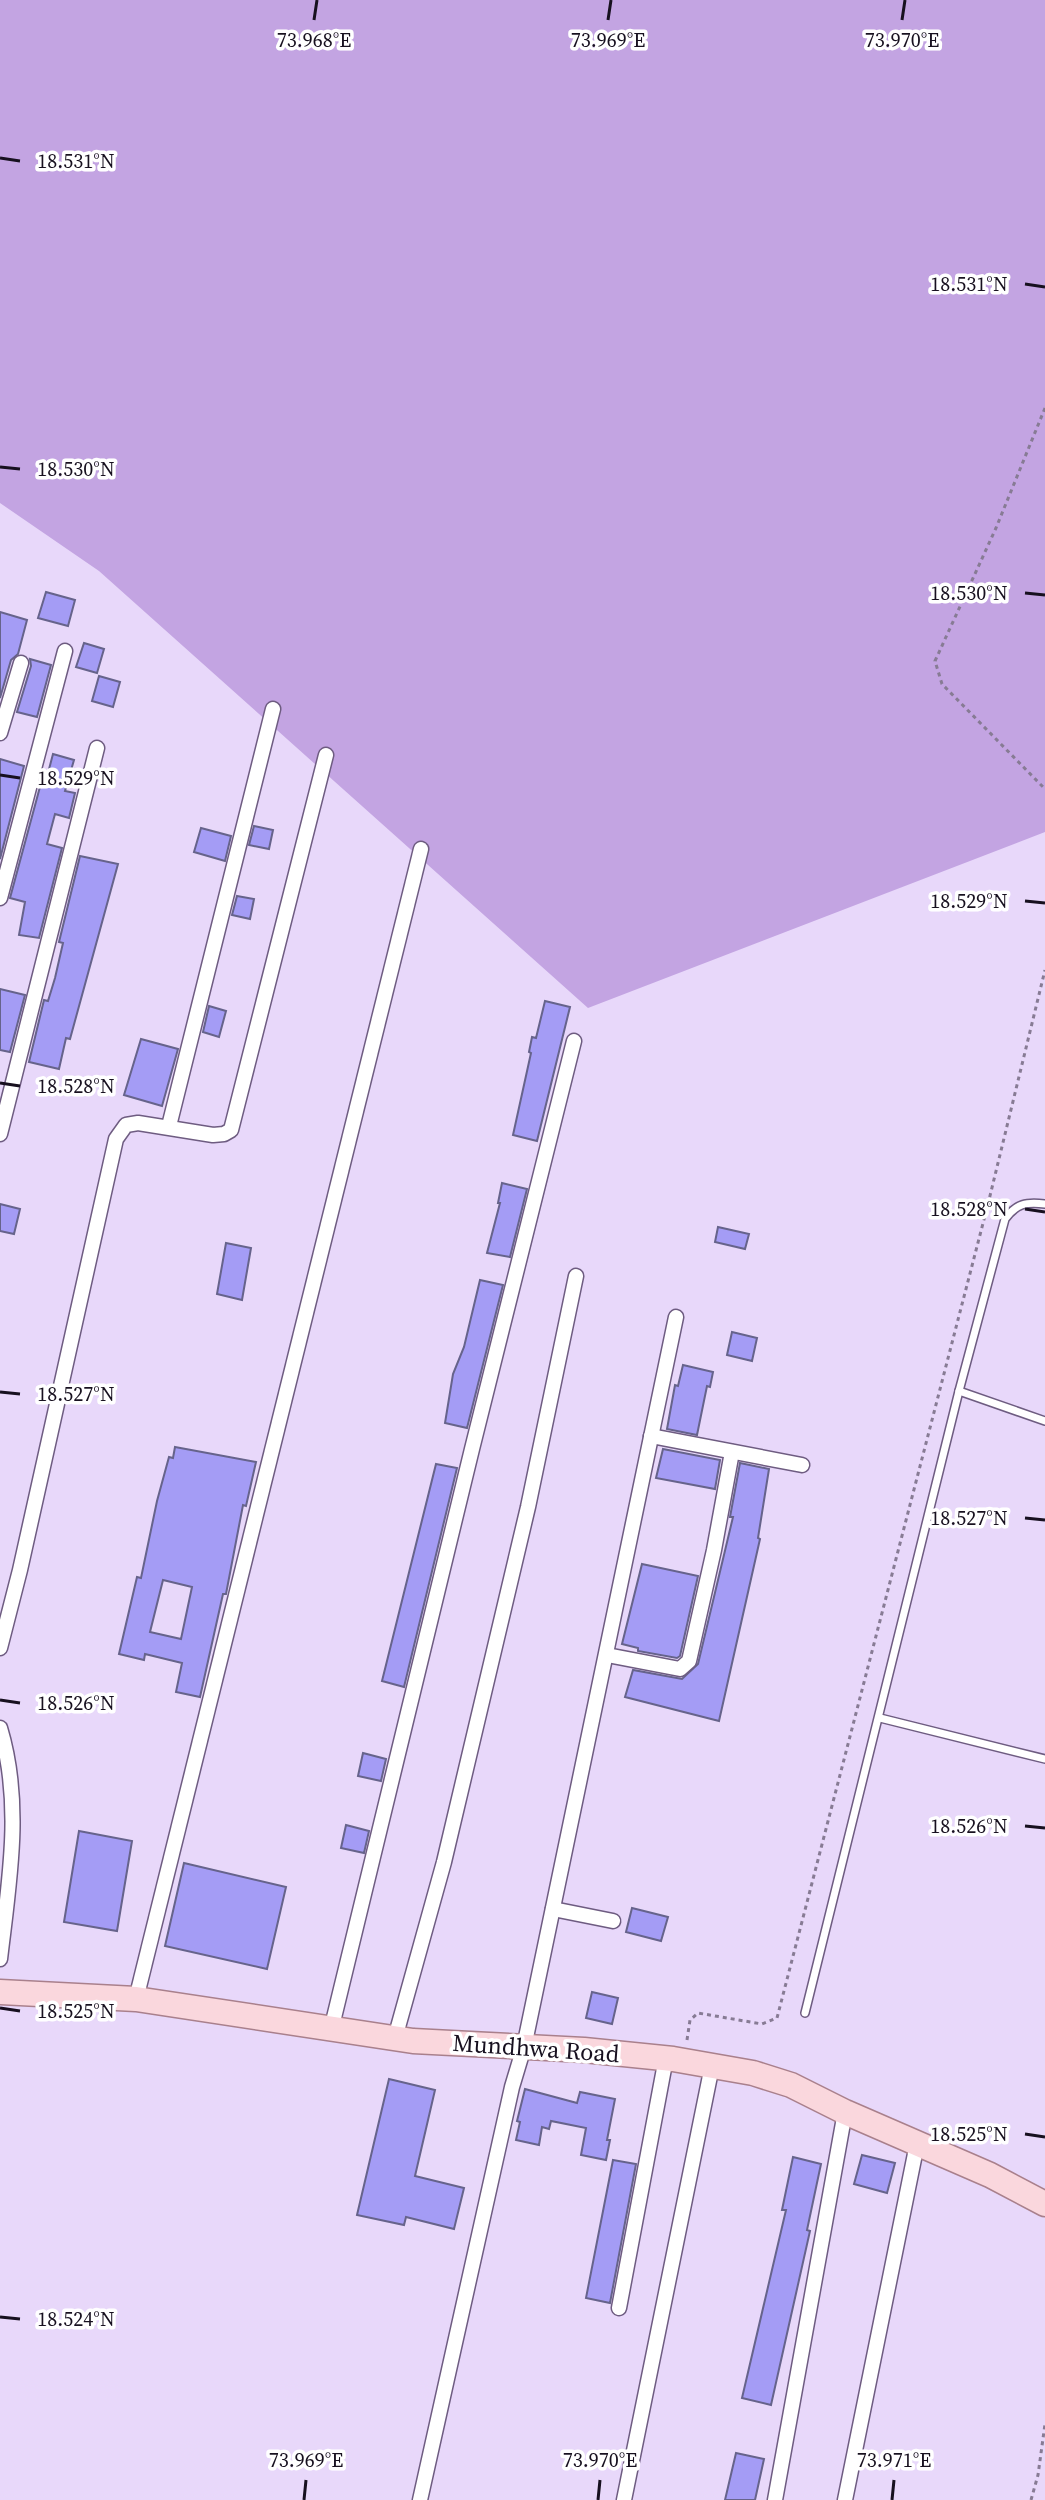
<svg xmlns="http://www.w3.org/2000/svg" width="1045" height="2500" font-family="'Source Serif 4',serif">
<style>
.green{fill:#c3a4e2}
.building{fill:#a49cf5;stroke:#66638b;stroke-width:2;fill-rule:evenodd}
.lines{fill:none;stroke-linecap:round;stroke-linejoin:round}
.service-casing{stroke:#6e5c81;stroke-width:10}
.minor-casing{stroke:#6e5c81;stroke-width:17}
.primary-casing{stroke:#a9808c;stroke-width:27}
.path{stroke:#877b94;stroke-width:3;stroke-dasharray:4 4;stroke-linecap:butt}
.service{stroke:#fff;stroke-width:7}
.minor{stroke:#fff;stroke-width:14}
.primary{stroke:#fad7dd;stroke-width:24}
.ticks{fill:none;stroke:#17101f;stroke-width:3}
.labels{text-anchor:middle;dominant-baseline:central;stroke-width:7;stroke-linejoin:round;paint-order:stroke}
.street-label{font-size:24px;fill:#17101f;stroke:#fff}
.ticks-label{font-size:20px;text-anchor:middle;fill:#17101f;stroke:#fff;stroke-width:7;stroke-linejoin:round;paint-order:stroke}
</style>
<rect width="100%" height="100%" fill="#e8d8fa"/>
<path class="green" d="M0 0H1045V832L588 1008 99 571 0 503Z"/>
<g class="building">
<path d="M46 592 75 600 68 626 38 618Z"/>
<path d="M0 612 27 620 18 654 11 660 0 698Z"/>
<path d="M84 643 104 649 97 673 76 667Z"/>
<path d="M30 659 51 665 37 717 17 712 31 666Z"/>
<path d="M99 676 120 682 113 707 92 701Z"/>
<path d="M53 754 74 760 65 791 75 793 69 818 55 814 47 844 62 848 39 938 19 935 25 902 10 898 44 772 48 773Z"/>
<path d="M0 759 24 766 0 859Z"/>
<path d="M254 826 273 830 269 849 249 845Z"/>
<path d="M201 828 231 836 225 861 194 852Z"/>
<path d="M80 856 118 864 70 1039 66 1038 59 1069 29 1062 44 1000 48 1001 55 978 63 943 59 942Z"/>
<path d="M237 896 254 899 250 919 232 915Z"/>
<path d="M0 989 25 995 10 1052 0 1050Z"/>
<path d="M545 1001 570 1007 537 1141 513 1135 531 1053 529 1052 532 1037 536 1038Z"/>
<path d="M209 1006 226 1011 219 1037 203 1032Z"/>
<path d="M141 1039 178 1049 162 1106 124 1095Z"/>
<path d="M502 1183 527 1189 510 1257 487 1253 500 1203H498Z"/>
<path d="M0 1204 20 1209 14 1234 0 1231Z"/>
<path d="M718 1227 749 1234 745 1249 715 1242Z"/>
<path d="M226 1243 251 1248 242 1300 217 1294Z"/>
<path d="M480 1280 503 1285 467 1428 445 1423 453 1374 464 1347Z"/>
<path d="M732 1332 757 1338 752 1361 727 1355Z"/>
<path d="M683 1365 713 1372 710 1387 707 1386 697 1435 667 1429 675 1385 678 1386Z"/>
<path d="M175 1447 256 1462 246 1506 243 1505 226 1594H223L200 1697 176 1692 182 1663 145 1654 144 1660 119 1654 137 1577 141 1578 157 1501 169 1457 173 1458ZM163 1580 192 1587 181 1639 150 1632Z"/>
<path d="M663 1449 720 1460 715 1489 656 1478Z"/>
<path d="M740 1463 769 1469 758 1538 760 1539 719 1721 625 1697 633 1670 682 1679 698 1664 733 1517H730Z"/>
<path d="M436 1464 457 1468 404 1687 382 1681Z"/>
<path d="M642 1564 698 1576 680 1656 677 1658 638 1651V1648L622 1644Z"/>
<path d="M363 1753 386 1759 381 1781 358 1776Z"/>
<path d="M346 1825 369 1831 364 1853 341 1848Z"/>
<path d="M79 1831 132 1841 117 1931 64 1922Z"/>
<path d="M184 1863 286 1887 267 1969 165 1946Z"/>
<path d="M632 1908 668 1917 661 1941 626 1932Z"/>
<path d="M592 1992 618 1998 612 2024 586 2018Z"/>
<path d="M389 2079 435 2090 415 2176 464 2188 454 2229 406 2217 404 2225 357 2215Z"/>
<path d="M525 2089 577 2103 580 2092 615 2099 607 2140H610L606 2160 581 2155 586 2128 551 2121 549 2129 542 2127 539 2145 516 2140 520 2122 517 2121Z"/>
<path d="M862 2155 895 2163 887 2193 854 2184Z"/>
<path d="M793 2157 821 2164 807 2230 810 2231 771 2405 742 2398 786 2210H782Z"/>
<path d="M613 2160 636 2164 610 2303 586 2298Z"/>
<path d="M736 2453 764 2459 755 2500H725Z"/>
</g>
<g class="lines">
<g class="service-casing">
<g id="service">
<path d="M959 1391 1045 1421"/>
<path d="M880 1718 1045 1759"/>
<path d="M805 2013 959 1391 1005 1219C1017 1203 1026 1202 1045 1204"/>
</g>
</g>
<g class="minor-casing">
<g id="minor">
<path d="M0 733 21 663"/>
<path d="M0 898 65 651"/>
<path d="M169 1126 273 709"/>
<path d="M0 1134 97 748"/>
<path d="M651 1436 802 1465"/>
<path d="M0 1648 20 1570 116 1139 126 1125 138 1123 213 1135 224 1134 231 1130 326 755"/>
<path d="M607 1655 680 1669 689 1661 714 1550 732 1452"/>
<path d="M0 1728C23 1804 9 1882 0 1959"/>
<path d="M553 1909 613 1921"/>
<path d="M136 1999 421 849"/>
<path d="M331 2030 472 1449 574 1041"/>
<path d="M395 2038 444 1862 528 1507 576 1276"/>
<path d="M619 2308 666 2058"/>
<path d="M420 2500 512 2087 524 2047 676 1317"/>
<path d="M624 2500 712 2066"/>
<path d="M775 2500 845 2112"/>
<path d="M845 2500 917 2144"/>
</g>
</g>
<g class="primary-casing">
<path id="primary" d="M0 1992 136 1999 413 2041 584 2050 673 2059 753 2073 791 2085 845 2112 990 2175 1045 2204"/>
</g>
<g class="path">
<path d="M1045 408 996 528 935 661 942 684 1045 789"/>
<path d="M687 2040 690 2020 698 2013 762 2024 777 2018 988 1204 1045 970"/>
<path d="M1031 2500 1038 2475 1045 2424"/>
</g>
<use href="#service" class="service"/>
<use href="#minor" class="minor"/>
<use href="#primary" class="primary"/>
</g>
<path class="ticks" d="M314 20 317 0M608 20 611 0M902 20 905 0M0 158 20 161M1025 284 1045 287M0 467 20 469M1025 593 1045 595M0 775 20 778M1025 901 1045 903M0 1083 20 1086M1025 1209 1045 1212M0 1392 20 1394M1025 1518 1045 1520M0 1700 20 1703M1025 1826 1045 1828M0 2008 20 2011M1025 2134 1045 2137M0 2317 20 2319M304 2500 306 2480M598 2500 600 2480M892 2500 894 2480"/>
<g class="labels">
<g class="street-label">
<text transform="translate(536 2048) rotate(4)">Mundhwa Road</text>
</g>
</g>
<g class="ticks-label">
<text x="314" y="47">73.968°E</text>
<text x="608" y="47">73.969°E</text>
<text x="902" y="47">73.970°E</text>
<text x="76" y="168">18.531°N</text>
<text x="969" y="291">18.531°N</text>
<text x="76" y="476">18.530°N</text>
<text x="969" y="600">18.530°N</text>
<text x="76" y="785">18.529°N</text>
<text x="969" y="908">18.529°N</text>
<text x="76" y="1093">18.528°N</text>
<text x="969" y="1216">18.528°N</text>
<text x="76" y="1401">18.527°N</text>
<text x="969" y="1525">18.527°N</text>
<text x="76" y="1710">18.526°N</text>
<text x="969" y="1833">18.526°N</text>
<text x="76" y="2018">18.525°N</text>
<text x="969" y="2141">18.525°N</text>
<text x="76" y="2326">18.524°N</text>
<text x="306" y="2467">73.969°E</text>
<text x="600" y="2467">73.970°E</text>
<text x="894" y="2467">73.971°E</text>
</g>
</svg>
